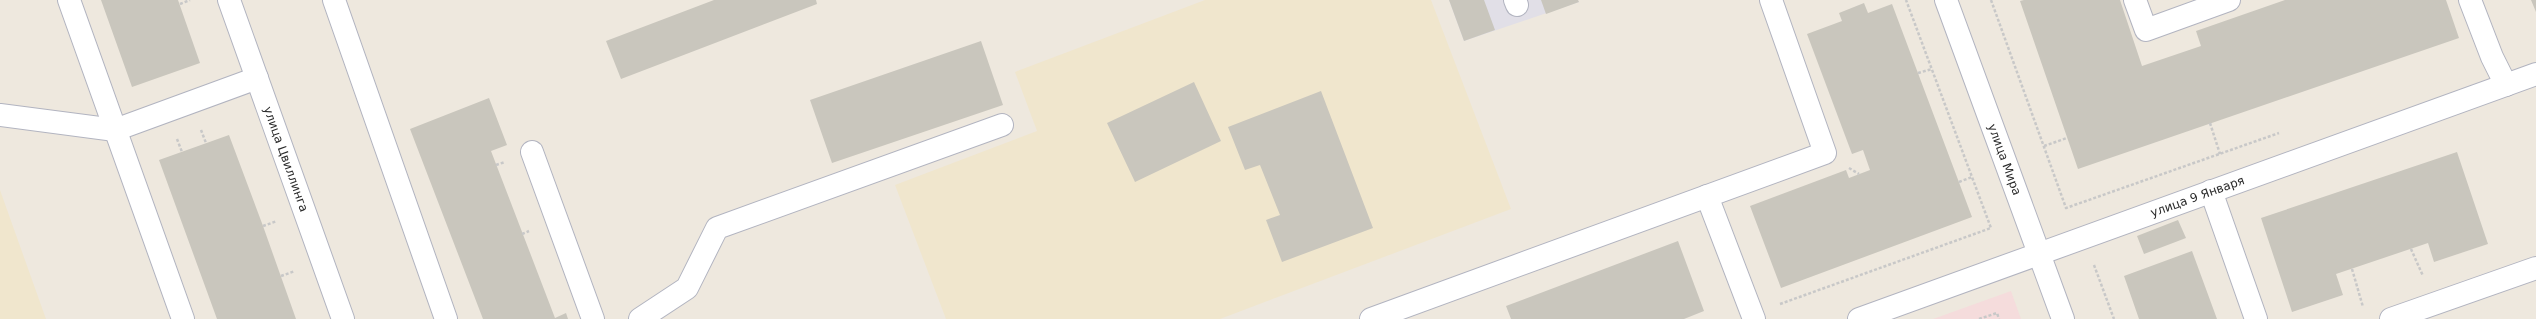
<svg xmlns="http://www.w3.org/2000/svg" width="2536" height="319" font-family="'DejaVu Sans',sans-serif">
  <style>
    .industrial { fill: #e1dfe7 }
    .education { fill: #f0e6cd }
    .medical { fill: #f5dcdc }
    .building { fill: #c9c6bd }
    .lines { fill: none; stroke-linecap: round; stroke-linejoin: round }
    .minor-casing { stroke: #b2b4c0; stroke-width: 24 }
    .path { stroke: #c8c8c8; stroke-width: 2.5; stroke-dasharray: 3 2; stroke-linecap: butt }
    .minor { stroke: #fff; stroke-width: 22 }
    .labels { text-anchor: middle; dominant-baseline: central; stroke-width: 4; stroke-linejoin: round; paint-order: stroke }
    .street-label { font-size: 12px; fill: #2c2c2c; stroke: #fff }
  </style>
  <rect width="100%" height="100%" fill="#eee8de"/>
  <!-- industrial -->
  <path class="industrial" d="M1449 0H1578L1579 2 1464 41Z"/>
  <!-- education -->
  <path class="education" d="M1205 0H1431L1511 209 1220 319H946L895 185 1037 131 1015 72Z
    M0 190 46 319H0Z"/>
  <!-- medical -->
  <path class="medical" d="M2011 291 2021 319H1933Z"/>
  <!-- building -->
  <path class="building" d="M101 0H178L200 63 132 87Z
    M714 0H816L817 4 621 79 606 41Z
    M1449 0H1484L1495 30 1464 41Z
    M1541 0H1578L1579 2 1546 14Z
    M2024 0H2120L2142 66 2201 46 2196 31 2285 0H2446L2459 38 2078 169 2020 1Z
    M2531 0H2536V12Z
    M1864 3 1868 13 1892 4 1972 217 1781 288 1750 206 1846 170 1849 178 1870 170 1863 150 1852 154 1807 34 1842 21 1839 13Z
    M981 41 1003 105 832 163 810 100Z
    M1194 82 1221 141 1135 182 1107 123Z
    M1321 91 1373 228 1282 262 1266 220 1280 215 1260 165 1245 170 1228 127Z
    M489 98 507 145 491 151 555 318 566 313 568 319H483L410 129Z
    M229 135 263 226 296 319H217L159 160Z
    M2457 152 2488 244 2434 262 2428 243 2336 274 2343 295 2292 312 2261 218Z
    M2178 220 2186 238 2144 254 2137 236Z
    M1678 241 1704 311 1684 319H1511L1506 306Z
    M2192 251 2217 319H2139L2124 276Z"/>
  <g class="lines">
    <!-- minor casing -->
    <g class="minor-casing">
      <g id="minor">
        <path d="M69 0 183 319"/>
        <path id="s1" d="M229 0 343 319"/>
        <path d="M334 0 446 319"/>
        <path d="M1515 0 1517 5"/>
        <path id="s2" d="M1946 0 2063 319"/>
        <path d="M2135 0 2146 30 2229 0"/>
        <path d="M2470 0 2492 57 2506 85"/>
        <path d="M0 115 115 130 257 78"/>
        <path d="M532 152 593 319"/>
        <path d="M2211 191 2256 319"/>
        <path d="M1707 196 1754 319"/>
        <path d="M640 319 687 288 717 228 1002 125"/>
        <path d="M1371 319 1825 153 1771 0"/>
        <path id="s3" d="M1859 319 2536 74"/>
        <path d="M2391 319 2536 268"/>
      </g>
    </g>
    <!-- path -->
    <path class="path" d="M1991 0 2066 208 2279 133
      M180 4 190 0
      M1918 73 1932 69
      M2210 123 2220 154
      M201 130 206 143
      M177 139 182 152
      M2044 146 2067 138
      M496 165 505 162
      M1849 168 1859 174
      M1959 182 1972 177
      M263 226 277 221
      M522 234 529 231
      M2411 249 2423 276
      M2094 265 2114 319
      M2352 269 2363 307
      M281 276 295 271
      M1780 304 1991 228 1906 0
      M1979 319 1997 313 1999 319"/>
    <!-- minor -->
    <use href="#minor" class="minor"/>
  </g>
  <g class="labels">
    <!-- street labels -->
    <g class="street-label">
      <text stroke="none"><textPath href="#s1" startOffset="169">улица Цвиллинга</textPath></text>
      <text stroke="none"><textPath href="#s2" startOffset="170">улица Мира</textPath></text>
      <text stroke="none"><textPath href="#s3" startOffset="360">улица 9 Января</textPath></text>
    </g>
  </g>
</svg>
